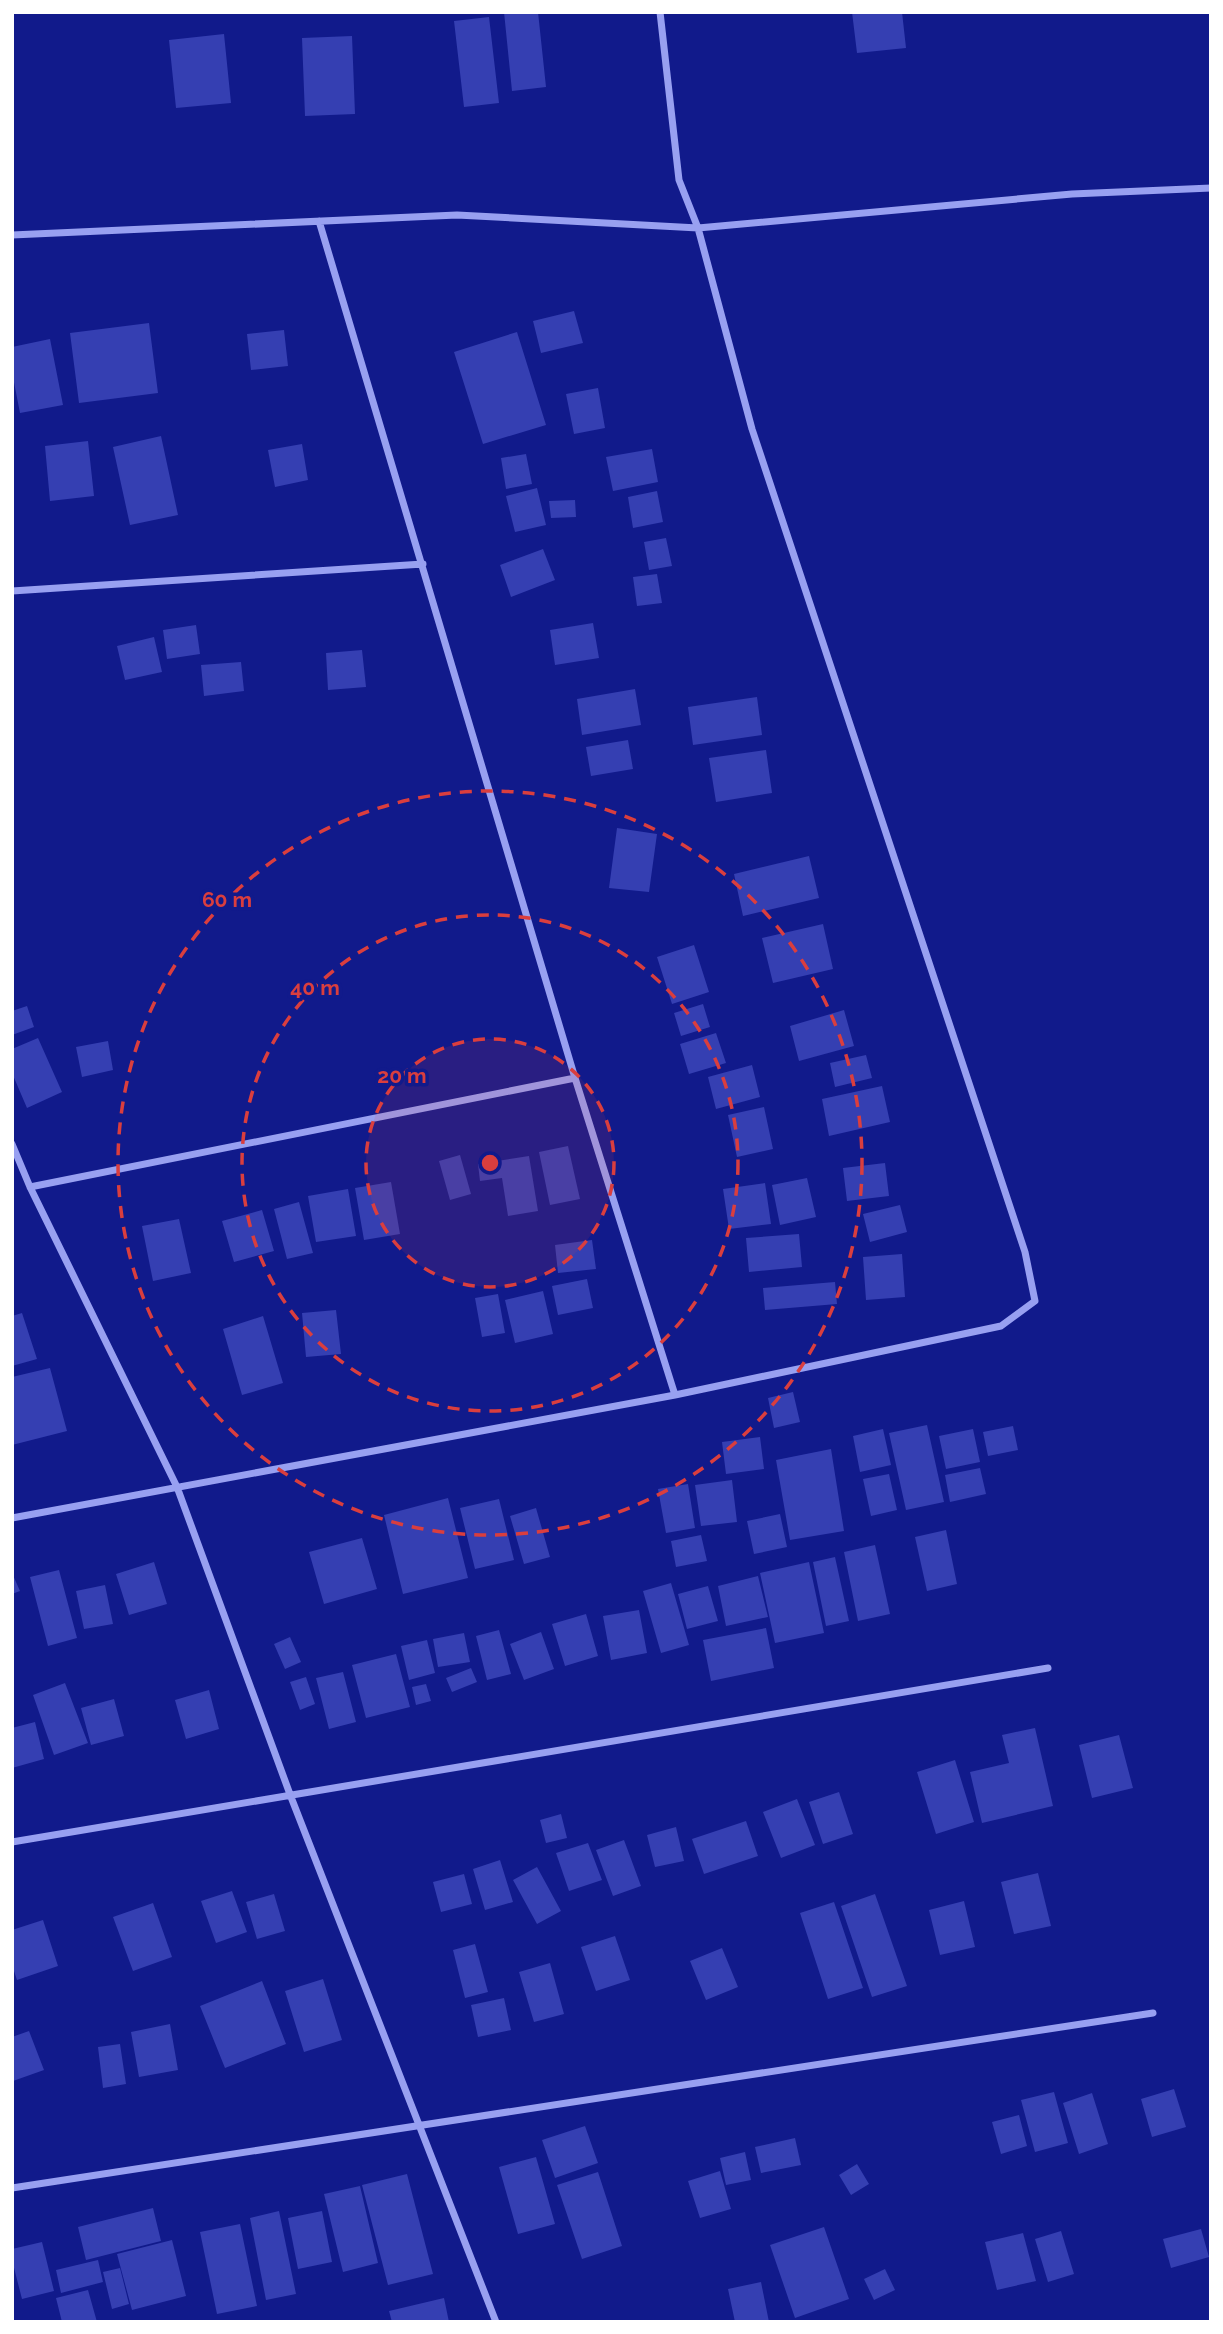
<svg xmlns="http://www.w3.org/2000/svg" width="1223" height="2334" font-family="Raleway,sans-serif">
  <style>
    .building { fill: #353fb2 }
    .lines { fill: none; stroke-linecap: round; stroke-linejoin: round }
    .street { stroke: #98a0f1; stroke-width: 7 }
    .ring { fill: none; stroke: #da3e3e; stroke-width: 3.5; stroke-dasharray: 12 9 }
    .centre { fill: #da3e3e; stroke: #111a8b; stroke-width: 3.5 }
    .ring-label { font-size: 21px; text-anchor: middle; font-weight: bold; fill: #da3e3e; stroke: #111a8b; stroke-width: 7; stroke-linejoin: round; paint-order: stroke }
  </style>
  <rect width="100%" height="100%" fill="#111a8b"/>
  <!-- building -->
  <path class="building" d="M504 12H538L546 87 512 91Z
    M852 12H902L906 48 857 53Z
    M489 17 499 103 464 107 454 21Z
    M224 34 231 103 176 108 169 40Z
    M352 36 355 114 305 116 302 38Z
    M574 311 583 343 541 353 533 321Z
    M149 323 158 393 79 403 70 333Z
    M284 330 288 366 251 370 247 334Z
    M517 332 546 425 483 444 454 352Z
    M50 339 63 405 20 413 12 372V347Z
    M598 388 605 428 574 434 566 394Z
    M161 436 178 515 130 525 113 447Z
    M88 441 94 496 50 501 45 446Z
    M302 444 308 480 275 487 268 450Z
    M652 449 658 482 613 491 606 457Z
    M526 454 532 484 506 489 501 458Z
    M537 488 546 525 515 532 506 496Z
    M657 491 663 522 633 528 628 497Z
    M575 500 576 517 551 518 549 501Z
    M666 538 672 566 649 570 644 542Z
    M543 549 555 580 511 597 500 565Z
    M657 574 662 603 637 606 633 577Z
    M593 623 599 658 555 665 550 630Z
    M196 625 200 654 167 659 163 630Z
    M154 637 162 672 125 680 117 646Z
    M362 650 366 687 328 690 326 653Z
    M241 662 244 691 204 696 201 665Z
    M635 689 641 725 582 735 577 699Z
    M757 697 762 735 693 745 688 707Z
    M628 740 633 769 591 776 586 747Z
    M766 750 772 793 716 802 709 758Z
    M617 828 657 834 649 892 609 888Z
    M809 856 819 898 743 916 734 874Z
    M823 924 833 969 773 983 762 938Z
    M694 945 709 992 672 1004 657 957Z
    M703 1004 710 1027 681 1036 674 1013Z
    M27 1006 34 1027 12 1035V1011Z
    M844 1010 854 1046 799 1061 790 1026Z
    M716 1033 726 1063 689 1074 680 1044Z
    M38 1038 62 1092 27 1108 12 1073V1049Z
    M108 1041 113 1070 82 1077 76 1047Z
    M866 1055 872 1078 835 1087 830 1063Z
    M752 1065 760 1097 716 1109 708 1077Z
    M882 1086 890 1122 829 1136 822 1099Z
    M764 1107 773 1149 737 1157 728 1115Z
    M568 1146 580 1199 550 1205 539 1152Z
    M460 1155 471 1194 450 1200 439 1161Z
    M529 1156 538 1211 508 1216 502 1178 480 1181 478 1164Z
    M885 1163 889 1196 847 1201 843 1168Z
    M807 1178 816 1217 780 1225 772 1185Z
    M391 1182 400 1234 364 1240 355 1188Z
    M765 1183 771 1224 729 1229 723 1189Z
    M348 1189 356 1236 316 1242 308 1196Z
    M299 1202 313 1253 287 1259 274 1209Z
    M900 1205 907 1232 870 1242 863 1214Z
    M262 1210 274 1251 234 1262 222 1221Z
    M179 1219 191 1273 153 1281 142 1226Z
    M799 1234 802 1267 749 1272 746 1238Z
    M592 1240 596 1269 558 1273 555 1245Z
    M902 1254 905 1297 866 1300 863 1257Z
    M587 1279 593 1308 558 1315 552 1286Z
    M835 1282 837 1304 765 1310 763 1288Z
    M543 1291 553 1334 515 1343 505 1300Z
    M498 1294 505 1333 482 1337 475 1298Z
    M336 1310 341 1354 306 1357 302 1313Z
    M22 1313 37 1359 12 1366V1316Z
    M263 1316 283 1383 242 1395 223 1329Z
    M50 1368 67 1431 12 1445V1377Z
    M793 1392 800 1422 774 1428 768 1398Z
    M927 1425 944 1502 906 1510 889 1433Z
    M1013 1426 1018 1450 988 1456 983 1432Z
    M883 1429 891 1465 860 1472 853 1436Z
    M973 1429 980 1462 946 1469 939 1436Z
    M760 1437 764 1469 726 1474 722 1442Z
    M831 1449 844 1531 790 1540 776 1460Z
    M980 1468 986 1494 950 1502 945 1475Z
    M889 1474 897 1510 871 1516 863 1479Z
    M732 1480 737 1522 701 1526 695 1485Z
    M688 1484 695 1528 666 1533 658 1489Z
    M448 1498 468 1578 403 1594 384 1515Z
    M499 1499 514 1560 475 1569 460 1508Z
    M536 1508 550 1557 524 1564 510 1516Z
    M780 1514 787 1547 754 1554 747 1521Z
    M946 1530 957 1584 927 1591 915 1537Z
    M701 1535 707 1561 676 1567 671 1541Z
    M362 1538 377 1589 324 1604 309 1552Z
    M875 1545 890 1614 858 1621 844 1552Z
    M835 1557 849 1621 826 1626 813 1562Z
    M154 1562 167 1604 129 1615 116 1574Z
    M809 1562 824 1633 775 1643 760 1573Z
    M59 1570 77 1638 48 1646 30 1577Z
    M12 1573 20 1591 12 1594Z
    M758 1576 768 1617 726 1626 718 1586Z
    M671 1583 689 1645 661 1653 643 1591Z
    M105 1585 113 1624 84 1629 76 1591Z
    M708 1586 718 1621 687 1629 678 1594Z
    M639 1610 647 1653 611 1660 603 1616Z
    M586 1614 598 1656 565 1666 552 1624Z
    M766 1628 774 1668 711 1681 703 1640Z
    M499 1630 511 1674 487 1680 476 1636Z
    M541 1632 554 1669 524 1680 510 1644Z
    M464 1633 470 1662 438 1667 433 1639Z
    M290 1637 301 1662 285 1669 274 1644Z
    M427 1640 435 1673 409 1680 401 1646Z
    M396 1654 410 1707 366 1718 352 1665Z
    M471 1668 477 1682 452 1692 446 1678Z
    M343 1672 356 1722 329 1729 316 1678Z
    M306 1677 315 1704 300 1710 290 1682Z
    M65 1683 88 1743 54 1755 33 1695Z
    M426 1684 431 1701 416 1705 412 1687Z
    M209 1690 219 1729 186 1739 175 1700Z
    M114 1699 124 1736 91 1745 81 1708Z
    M35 1722 44 1759 12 1768V1728Z
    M1035 1728 1053 1806 982 1823 970 1772 1009 1763 1002 1735Z
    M1119 1735 1133 1788 1092 1798 1079 1745Z
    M955 1760 974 1822 936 1834 917 1772Z
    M839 1792 853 1834 823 1844 809 1802Z
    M797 1799 815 1845 781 1858 763 1812Z
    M561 1814 567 1838 546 1843 540 1820Z
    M746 1821 758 1856 704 1874 692 1839Z
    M676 1827 684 1861 655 1867 647 1835Z
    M624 1840 641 1886 613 1896 596 1850Z
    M588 1843 602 1880 569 1891 556 1853Z
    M500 1860 513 1902 485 1910 473 1869Z
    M537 1867 561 1911 537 1924 513 1880Z
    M1038 1873 1051 1926 1014 1934 1001 1882Z
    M464 1874 472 1904 441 1912 433 1882Z
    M232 1891 247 1932 216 1943 201 1901Z
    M274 1894 285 1931 257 1939 246 1902Z
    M875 1894 907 1986 872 1997 841 1906Z
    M964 1901 975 1947 940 1955 929 1910Z
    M834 1902 863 1988 828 1999 800 1913Z
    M153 1903 172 1957 133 1971 113 1917Z
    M43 1920 58 1966 17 1980 12 1965V1930Z
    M615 1936 630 1980 596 1991 581 1947Z
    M475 1944 488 1992 465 1998 453 1950Z
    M722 1948 738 1987 706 2000 690 1961Z
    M550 1963 564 2014 534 2022 519 1972Z
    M323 1979 342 2040 304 2052 285 1991Z
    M262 1981 286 2044 225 2068 200 2006Z
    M504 1998 511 2030 478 2037 471 2005Z
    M170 2024 178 2070 139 2077 131 2032Z
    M29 2031 44 2070 13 2081 12 2037Z
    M120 2044 126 2084 103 2088 98 2047Z
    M1174 2089 1186 2127 1152 2137 1141 2099Z
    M1054 2092 1068 2143 1035 2152 1021 2100Z
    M1092 2093 1108 2144 1079 2154 1063 2103Z
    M1019 2115 1027 2146 1001 2154 992 2122Z
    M585 2126 598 2163 555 2178 542 2140Z
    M795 2138 801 2165 761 2173 755 2147Z
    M745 2152 751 2180 726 2185 720 2158Z
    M536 2157 555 2224 518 2234 499 2167Z
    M857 2164 869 2184 851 2195 839 2175Z
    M720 2171 731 2209 700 2218 688 2181Z
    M598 2172 622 2246 582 2259 557 2185Z
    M407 2174 433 2274 388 2285 362 2185Z
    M360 2186 378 2263 343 2272 324 2194Z
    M153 2208 161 2241 86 2260 78 2227Z
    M279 2211 296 2294 266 2300 250 2218Z
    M322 2211 332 2262 298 2269 288 2218Z
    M240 2224 257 2306 217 2314 200 2232Z
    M824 2227 849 2299 795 2318 770 2245Z
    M1201 2229 1209 2257 1171 2268 1163 2239Z
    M1061 2231 1074 2274 1048 2282 1035 2239Z
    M1023 2233 1036 2281 997 2290 985 2242Z
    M172 2240 186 2296 132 2310 117 2254Z
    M42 2242 54 2291 22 2299 12 2260V2249Z
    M98 2260 103 2282 61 2293 56 2270Z
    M120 2268 129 2304 112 2309 103 2272Z
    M885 2269 895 2290 874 2300 864 2279Z
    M761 2282 769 2322H735L728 2289Z
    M88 2290 97 2322H62L56 2298Z
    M444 2298 449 2322H392L389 2311Z"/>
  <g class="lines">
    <!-- street -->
    <path class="street" d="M319 221 575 1078 675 1395
      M12 235 457 215 698 228 1072 194 1211 188
      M12 591 423 564
      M12 1144 30 1187 177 1487 291 1797 496 2322
      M30 1187 575 1078
      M12 1518 675 1395 1001 1326 1035 1301 1025 1252 752 429 698 228 679 180 660 12
      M12 1842 1048 1668
      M12 2188 1153 2013"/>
  </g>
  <!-- distance rings -->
  <circle cx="490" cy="1163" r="124" fill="#da3e3e" fill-opacity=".12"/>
  <g class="ring">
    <circle cx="490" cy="1163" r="124"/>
    <circle cx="490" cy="1163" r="248"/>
    <circle cx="490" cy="1163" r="372"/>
  </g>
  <circle cx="490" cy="1163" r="10" class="centre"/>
  <g class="ring-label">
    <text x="227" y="907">60 m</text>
    <text x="315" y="995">40 m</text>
    <text x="402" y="1083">20 m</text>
  </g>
  <!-- border -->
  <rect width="1223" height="2334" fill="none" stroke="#ffffff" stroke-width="28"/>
</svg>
